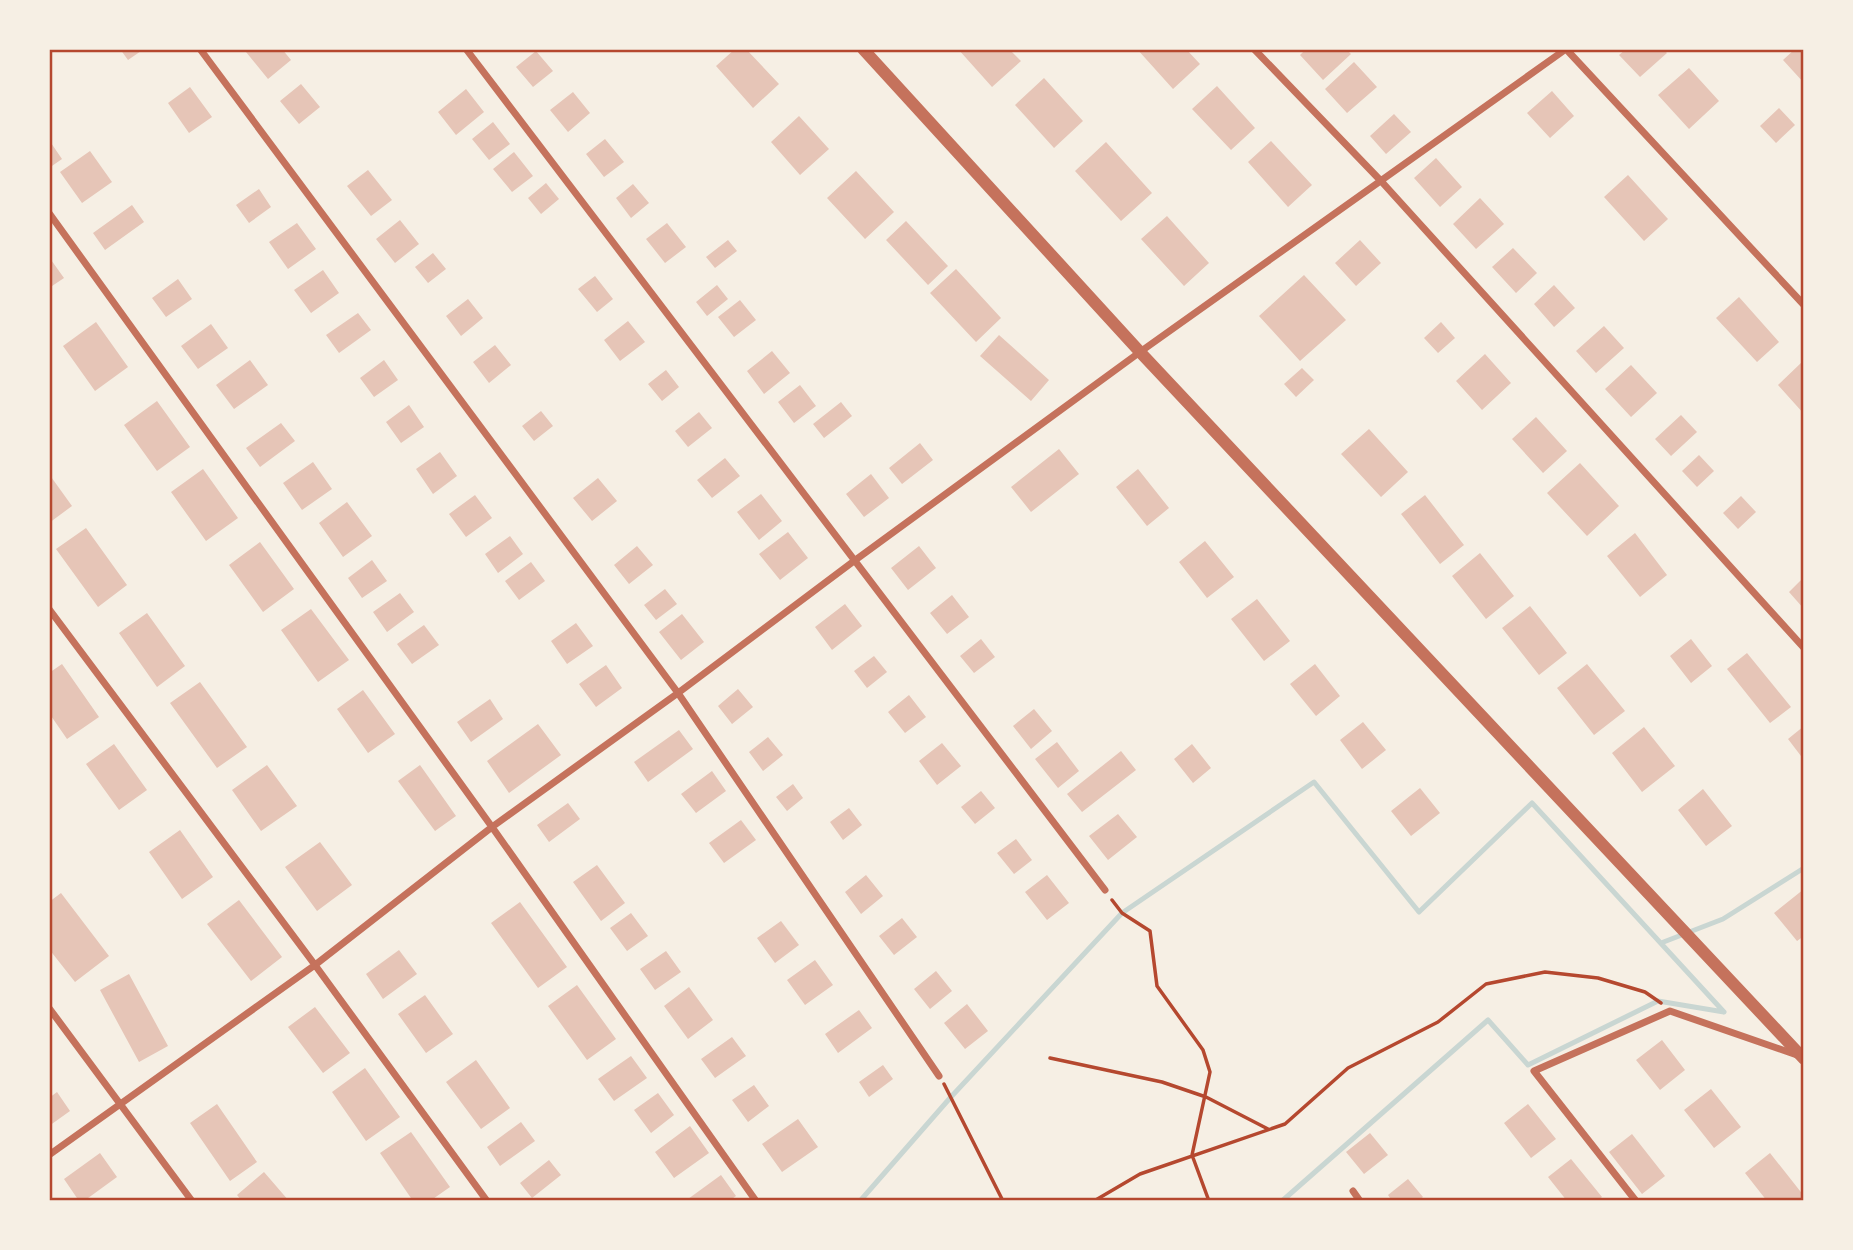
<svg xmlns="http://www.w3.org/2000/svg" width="1853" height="1250" font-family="Lora,serif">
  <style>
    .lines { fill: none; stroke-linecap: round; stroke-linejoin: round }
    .stream { stroke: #c9d6d2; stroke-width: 5 }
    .building { fill: #e6c5b7 }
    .path { stroke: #b5482f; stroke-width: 3.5 }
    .minor { stroke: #c5725c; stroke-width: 7 }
    .tertiary { stroke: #c5725c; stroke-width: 12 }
    .neatline { fill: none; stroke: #b5482f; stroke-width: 2.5 }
  </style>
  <rect width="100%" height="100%" fill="#f6efe4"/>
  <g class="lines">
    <!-- stream -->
    <path class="stream" d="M1661 943 1723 919 1804 868
      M860 1201 950 1098 1122 913 1314 782 1419 912 1532 803 1724 1012
      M1282 1201 1488 1020 1528 1065 1658 1001 1724 1012"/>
  </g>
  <!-- building -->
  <path class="building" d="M120 49H144L128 60Z
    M250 49H282L291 60 268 79 246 52Z
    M735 49H746L779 84 753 108 716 66Z
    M958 49H1009L1021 61 992 87Z
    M1137 49H1186L1200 64 1173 89Z
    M1306 49H1346L1351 54 1323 80 1300 55Z
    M1626 49H1663L1667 53 1640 77 1619 55Z
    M1795 49H1804V83L1783 60Z
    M536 51 553 71 533 87 516 67Z
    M1354 62 1377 87 1347 113 1325 89Z
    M1689 68 1719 101 1689 129 1658 95Z
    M1044 78 1083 121 1054 148 1015 105Z
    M301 84 320 107 299 124 280 101Z
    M1217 86 1255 128 1231 150 1192 109Z
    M190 87 212 117 189 133 168 103Z
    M466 89 484 112 456 135 438 112Z
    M1552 91 1574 116 1550 138 1527 113Z
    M573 92 590 113 568 132 550 110Z
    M1779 108 1795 125 1776 143 1760 126Z
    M1394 114 1411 132 1386 154 1370 136Z
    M799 116 829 149 800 175 771 142Z
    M493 122 510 144 489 160 472 139Z
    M605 139 624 162 604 177 586 154Z
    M49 140 62 159 49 168Z
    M1271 141 1312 185 1288 207 1248 162Z
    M1106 142 1152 193 1121 221 1075 171Z
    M90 151 112 182 82 203 60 172Z
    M514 152 533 176 512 192 493 169Z
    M1436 158 1462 187 1440 207 1414 178Z
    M368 170 392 200 371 216 347 186Z
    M856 171 894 212 865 239 827 198Z
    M1628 175 1668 219 1644 241 1604 197Z
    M546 183 559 199 541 214 528 198Z
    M633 184 649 203 631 218 616 198Z
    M259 189 271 207 249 223 236 205Z
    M1480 198 1504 224 1476 249 1453 224Z
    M132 205 144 222 105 250 93 233Z
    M1167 216 1209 263 1184 286 1141 239Z
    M400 220 419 244 395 263 376 239Z
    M906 221 948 266 928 285 886 240Z
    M297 223 316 249 288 269 269 242Z
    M667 223 686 247 665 263 646 239Z
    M728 240 737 251 715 268 706 257Z
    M1360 240 1381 263 1356 286 1335 263Z
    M1513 248 1537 273 1516 293 1492 267Z
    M433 253 446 269 428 283 415 267Z
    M49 257 64 278 49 288Z
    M956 269 1001 318 976 342 930 293Z
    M323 270 339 293 311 313 294 290Z
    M1304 275 1346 320 1300 361 1259 316Z
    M595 276 613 299 597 312 578 289Z
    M178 279 192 299 166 317 152 298Z
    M717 285 728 299 707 316 696 302Z
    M1554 285 1575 308 1554 327 1534 304Z
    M1739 297 1779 342 1757 362 1716 318Z
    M468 299 483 318 461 336 446 316Z
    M740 300 756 320 734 337 718 317Z
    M358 313 371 330 339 353 326 335Z
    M628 321 645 342 620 361 604 340Z
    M96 322 128 367 95 391 63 346Z
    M1441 322 1455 338 1438 353 1424 338Z
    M211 324 228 348 198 369 181 346Z
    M1604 326 1624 348 1596 373 1576 351Z
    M999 335 1049 380 1031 401 980 356Z
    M495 345 511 365 489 383 473 362Z
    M772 351 790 373 764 394 747 371Z
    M1485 354 1511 383 1482 410 1456 381Z
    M250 360 268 385 234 409 216 385Z
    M384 360 398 380 374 397 360 378Z
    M1802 362 1804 364V414L1778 385Z
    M1631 365 1657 393 1631 417 1605 389Z
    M1302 368 1314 380 1296 397 1284 384Z
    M666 370 679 387 662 401 648 384Z
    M800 385 816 406 794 423 778 402Z
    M157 401 190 447 157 471 124 425Z
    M841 402 852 416 824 438 813 424Z
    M409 405 424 427 401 443 386 422Z
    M541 411 553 426 534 441 522 426Z
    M699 412 712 428 688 447 675 431Z
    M1681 415 1697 432 1671 456 1655 439Z
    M1536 417 1567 451 1543 473 1512 439Z
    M281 423 295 441 260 467 246 448Z
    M1369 429 1408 472 1381 497 1341 454Z
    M920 443 933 460 902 484 889 468Z
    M1059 449 1079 474 1031 512 1011 487Z
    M440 452 457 476 433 494 416 469Z
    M1699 455 1714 471 1697 487 1682 471Z
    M725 458 740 476 712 498 697 480Z
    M313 462 332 489 302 510 283 483Z
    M1580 463 1619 506 1587 536 1547 493Z
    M203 469 238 518 206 541 171 492Z
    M1138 469 1169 508 1147 526 1116 487Z
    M49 474 72 506 49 523Z
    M871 474 889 498 864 517 846 494Z
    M598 478 617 501 592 521 573 498Z
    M761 494 782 521 759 540 737 512Z
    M475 495 492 518 466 537 449 514Z
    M1425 495 1464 545 1440 564 1401 514Z
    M1741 496 1756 512 1738 529 1723 513Z
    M347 502 372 536 343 557 319 523Z
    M86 528 127 585 98 607 56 549Z
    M788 532 808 558 780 580 759 554Z
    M1635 533 1667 575 1640 597 1607 556Z
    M510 536 523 554 498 573 485 554Z
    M1205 541 1234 577 1207 598 1179 562Z
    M260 542 294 589 263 612 229 565Z
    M637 546 653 565 629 584 614 565Z
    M919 546 936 568 908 590 891 568Z
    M1480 553 1514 596 1486 619 1452 576Z
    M372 560 387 581 362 598 348 578Z
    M531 562 545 581 519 600 505 581Z
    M1804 577V609L1789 592Z
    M665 589 677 604 656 620 644 605Z
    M400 593 414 612 387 632 373 612Z
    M952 595 969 617 947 634 930 613Z
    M1257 599 1290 641 1264 661 1231 619Z
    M845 604 862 626 832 650 815 627Z
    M1530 606 1567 653 1539 675 1502 628Z
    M311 609 349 660 318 682 281 630Z
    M147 613 185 666 157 687 119 633Z
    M682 614 704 642 681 660 659 632Z
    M576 623 593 646 567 664 551 641Z
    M424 625 439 645 412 664 397 644Z
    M981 639 995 657 974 673 960 656Z
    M1691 639 1712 666 1691 683 1670 656Z
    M1747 653 1791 707 1770 723 1727 669Z
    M874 656 887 672 867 688 854 671Z
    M62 664 99 717 67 739 49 713V673Z
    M1315 664 1340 696 1316 716 1290 684Z
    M1587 664 1625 711 1594 735 1557 688Z
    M606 665 622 688 596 707 579 684Z
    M200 682 247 747 217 768 170 703Z
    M738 689 753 707 732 724 718 706Z
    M363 690 395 734 368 753 337 709Z
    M909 695 926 717 905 733 888 712Z
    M490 699 503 719 471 742 457 722Z
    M1034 709 1052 731 1031 749 1013 726Z
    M1363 722 1386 750 1362 769 1340 740Z
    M538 724 561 755 509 793 487 761Z
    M1804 726V760L1788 739Z
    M1644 727 1675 766 1642 792 1612 753Z
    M679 730 693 749 648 782 634 762Z
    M768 737 783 755 763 771 749 752Z
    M1057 742 1079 771 1058 788 1035 759Z
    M942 743 961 766 937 785 919 761Z
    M114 744 147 790 119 810 86 764Z
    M1192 744 1211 768 1193 783 1174 759Z
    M1121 751 1136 770 1082 812 1067 794Z
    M267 765 297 806 261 831 232 790Z
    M420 765 456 816 435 831 398 781Z
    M712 771 726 791 696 813 681 794Z
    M793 784 803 798 787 811 776 797Z
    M1420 788 1440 813 1411 836 1391 811Z
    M1703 789 1732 826 1706 846 1678 810Z
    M981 791 995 808 975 824 961 807Z
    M568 803 580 819 549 842 537 825Z
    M849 808 862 825 843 840 830 822Z
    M1118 814 1137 837 1108 860 1089 836Z
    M741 820 756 840 724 863 709 843Z
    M180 830 213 877 182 899 149 852Z
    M1016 839 1032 860 1014 874 997 853Z
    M320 842 352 885 317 911 285 867Z
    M597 865 625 903 601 921 573 882Z
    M866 875 883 896 861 914 845 892Z
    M1047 875 1069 903 1047 920 1025 892Z
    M1804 889V936L1797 941 1774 913Z
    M61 893 109 956 75 982 49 949V902Z
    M239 900 282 957 251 981 207 924Z
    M520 902 567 967 538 988 491 923Z
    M631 913 648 936 627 951 610 928Z
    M902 918 917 937 894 955 879 936Z
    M781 921 799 945 775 963 757 938Z
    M399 950 417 974 383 999 366 974Z
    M666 951 681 972 655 990 640 969Z
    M815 960 833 985 805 1005 787 980Z
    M936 971 952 991 930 1009 914 989Z
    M129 974 168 1046 139 1062 100 990Z
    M577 985 616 1039 587 1060 548 1006Z
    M689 987 713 1020 688 1039 664 1006Z
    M425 995 453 1034 426 1053 398 1014Z
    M967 1004 988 1031 965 1049 944 1023Z
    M315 1007 350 1053 323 1073 288 1027Z
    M859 1010 872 1028 838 1053 825 1034Z
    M732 1037 746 1056 715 1078 701 1059Z
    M1662 1040 1685 1070 1660 1090 1636 1060Z
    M631 1056 647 1078 614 1101 598 1079Z
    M476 1060 510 1108 481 1129 446 1082Z
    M883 1065 893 1079 869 1097 859 1082Z
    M365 1068 400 1117 366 1141 332 1092Z
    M754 1085 769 1106 748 1122 732 1100Z
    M1711 1089 1741 1127 1714 1148 1684 1110Z
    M57 1092 70 1111 49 1126V1098Z
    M658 1093 674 1115 651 1133 634 1110Z
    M217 1104 257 1162 230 1181 190 1123Z
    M1528 1104 1556 1139 1531 1158 1504 1123Z
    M798 1119 818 1147 782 1172 762 1144Z
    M521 1122 535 1141 500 1166 487 1147Z
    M690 1126 709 1153 674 1178 655 1152Z
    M411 1132 450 1187 430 1201H413L380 1153Z
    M1370 1133 1388 1155 1364 1174 1346 1152Z
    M1632 1134 1665 1176 1642 1194 1609 1152Z
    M100 1153 117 1177 84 1201H79L64 1179Z
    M1770 1153 1804 1196 1801 1201H1767L1745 1173Z
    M1571 1159 1602 1197 1597 1201H1567L1548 1177Z
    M549 1160 561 1175 532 1198 520 1183Z
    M264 1172 289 1201H242L237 1195Z
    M721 1175 736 1196 729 1201H689L688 1199Z
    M1408 1179 1423 1197 1418 1201H1392L1388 1195Z"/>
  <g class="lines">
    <!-- path -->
    <path class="path" d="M1112 900 1122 913 1150 931 1157 986 1203 1050 1210 1072 1192 1155 1209 1201
      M1050 1058 1162 1082 1206 1097 1268 1129
      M944 1084 1003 1201
      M1094 1201 1140 1174 1285 1124 1348 1068 1438 1022 1486 984 1545 972 1598 978 1645 992 1661 1003"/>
    <!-- minor -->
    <path class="minor" d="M200 49 678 693 939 1076
      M466 49 1105 890
      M1254 49 1381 181 1804 648
      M1566 49 1804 305
      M49 213 492 827 756 1201
      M49 609 315 965 487 1201
      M49 1008 192 1201
      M49 1155 315 965 492 827 678 693 854 561 1140 352 1566 49
      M1353 1191 1360 1201
      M1636 1201 1534 1071 1670 1011 1797 1055"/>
    <!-- tertiary -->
    <path class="tertiary" d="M863 49 1140 352 1804 1059"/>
  </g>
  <!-- border -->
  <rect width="1853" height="1250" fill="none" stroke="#f6efe4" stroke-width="102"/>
  <rect x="51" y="51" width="1751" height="1148" class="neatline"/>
</svg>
